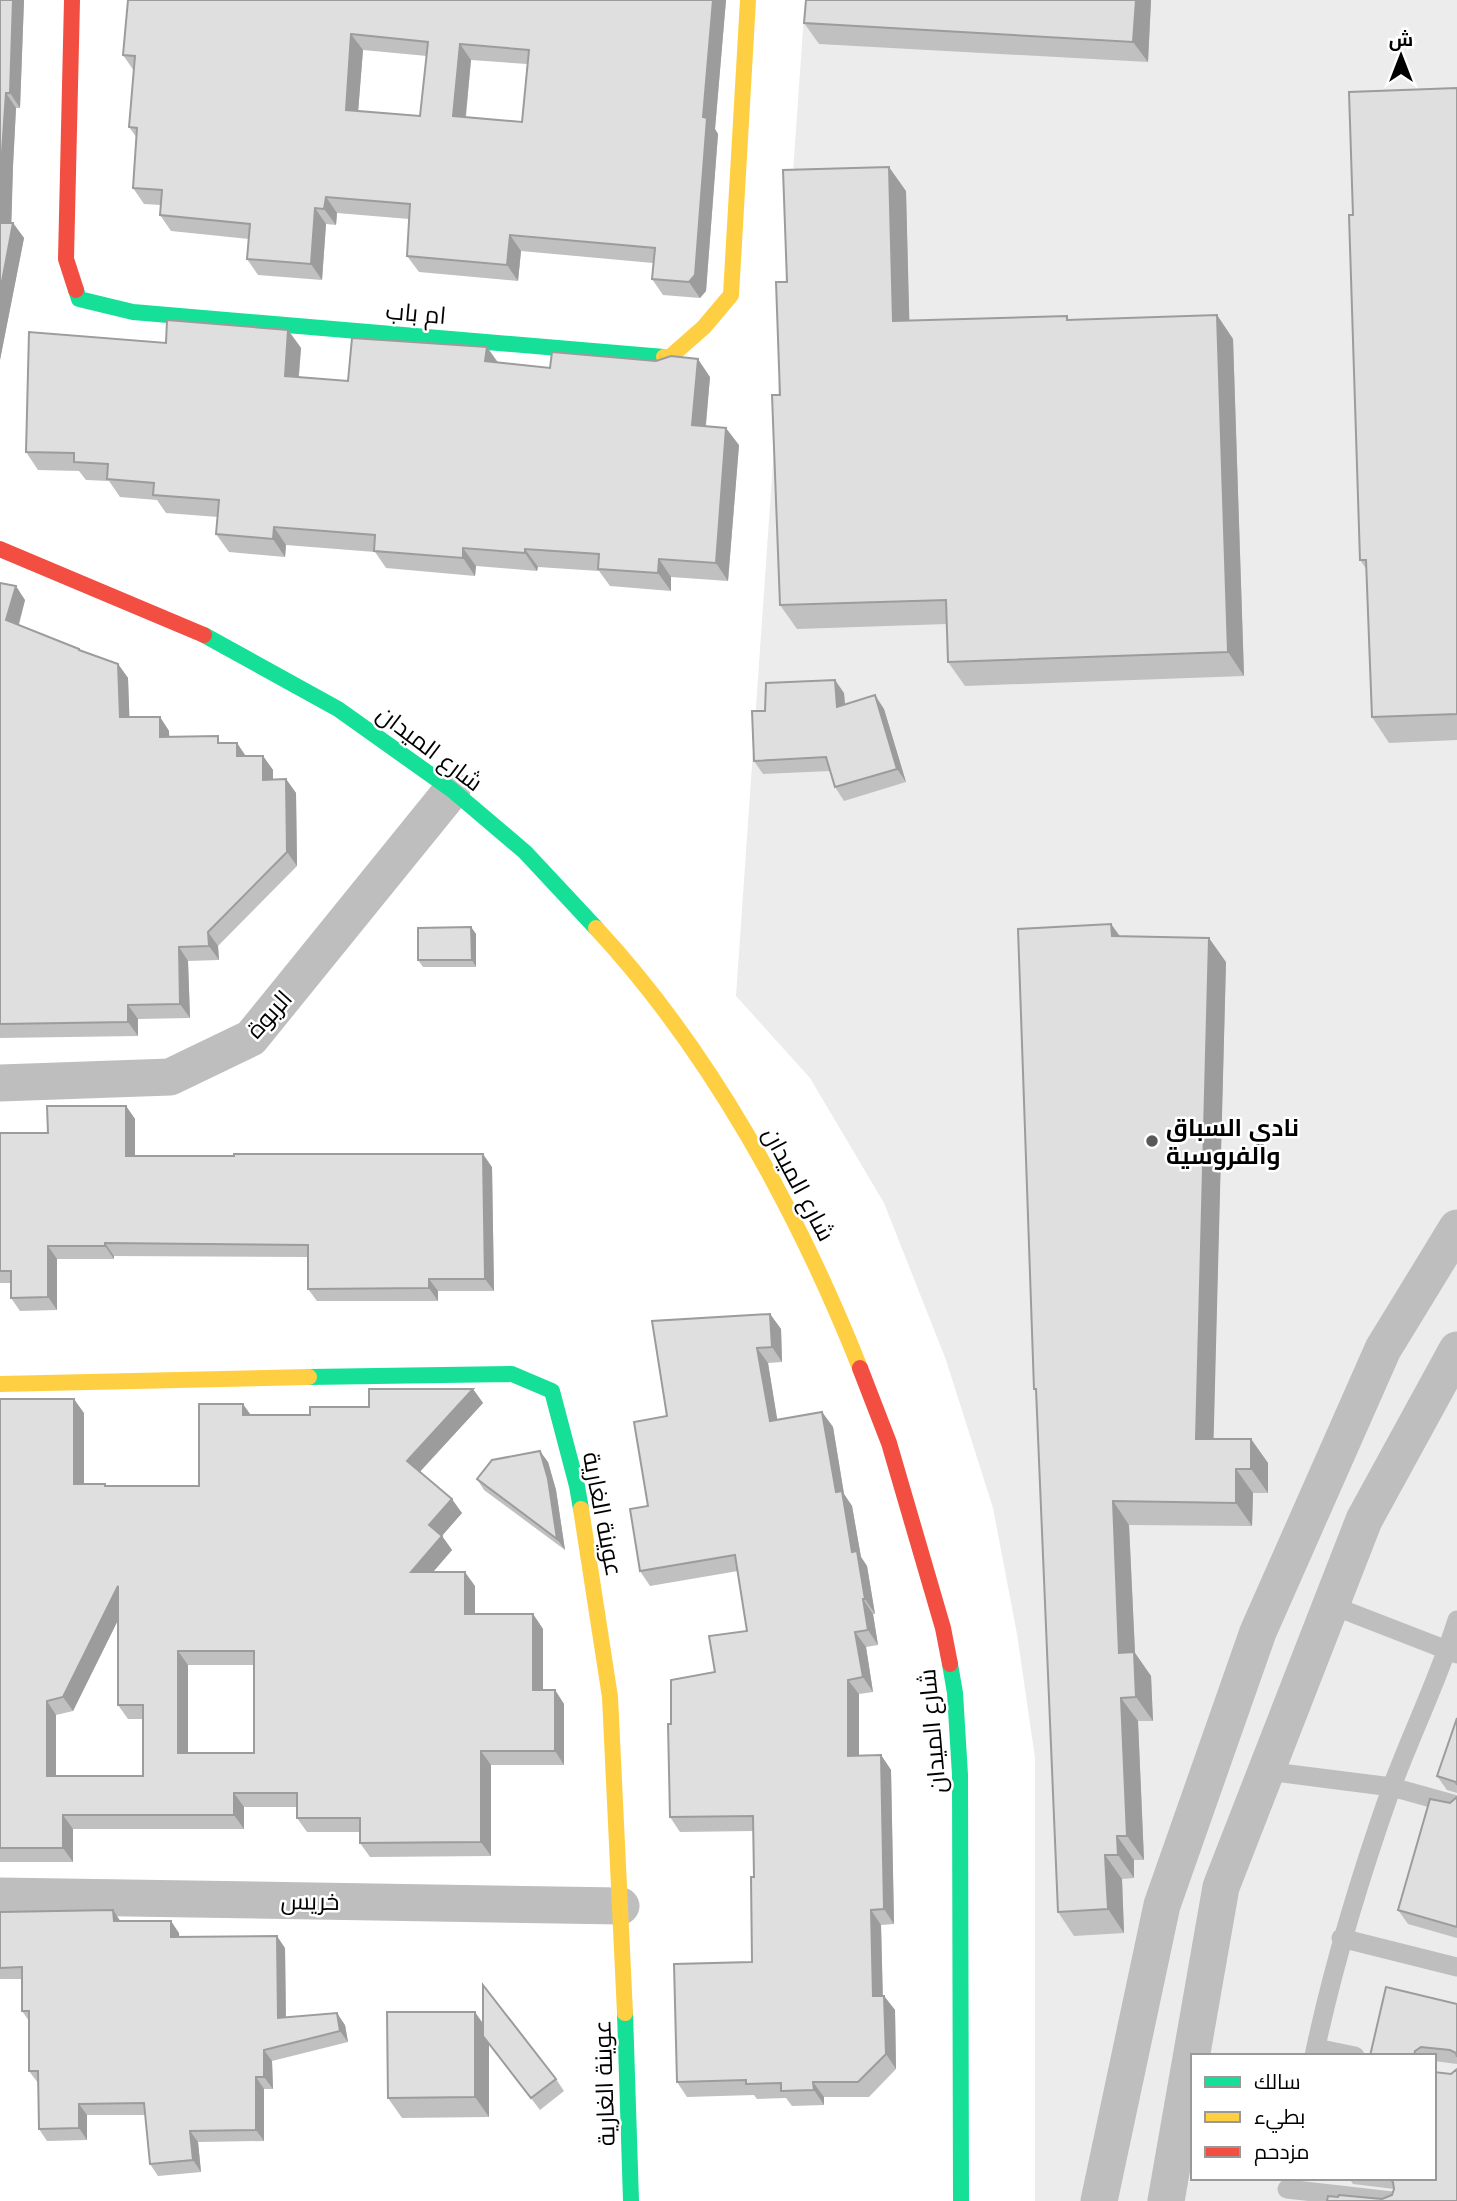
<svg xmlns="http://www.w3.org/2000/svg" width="1457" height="2201" font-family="Arial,Cairo,sans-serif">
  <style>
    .green { fill: #ececec; fill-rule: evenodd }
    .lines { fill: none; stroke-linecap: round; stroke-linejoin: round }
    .lane { stroke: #bebebe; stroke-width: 19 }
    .street { stroke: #bebebe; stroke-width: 37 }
    .fast { stroke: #16e098; stroke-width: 16 }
    .slow { stroke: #ffcf43; stroke-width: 16 }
    .jam { stroke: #f24e42; stroke-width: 16 }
    .wall { fill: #c0c0c0; fill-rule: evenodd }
    .shaded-wall { fill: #9c9c9c }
    .building { fill: #dfdfdf; stroke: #9c9c9c; stroke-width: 2; fill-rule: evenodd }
    .poi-dot { fill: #595959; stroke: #fff; stroke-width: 2.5 }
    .labels { text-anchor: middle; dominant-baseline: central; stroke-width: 5; stroke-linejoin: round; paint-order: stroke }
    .street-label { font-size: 24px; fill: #000; stroke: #fff }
    .poi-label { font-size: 24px; font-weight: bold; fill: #000; stroke: #fff; text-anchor: start }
  </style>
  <rect width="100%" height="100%" fill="#fff"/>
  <!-- green -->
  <path class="green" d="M805 0H1457V2201H1035V1758L1017 1634 993 1508 946 1360 884 1203 810 1078 736 996ZM1193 2056H1434V2178H1193Z"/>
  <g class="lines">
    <!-- lane -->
    <path class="lane" d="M1331 1605 1457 1654
      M1266 1771 1392 1787 1457 1805
      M1341 1938 1457 1967
      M1316 2048 1355 2056
      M1314 2056C1333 1965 1360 1877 1391 1789 1412 1732 1439 1678 1457 1620
      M1287 2189 1392 2201"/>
    <!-- street -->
    <path class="street" d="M0 1083 170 1077 251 1038 452 790
      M0 1896 621 1906
      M1099 2201 1162 1905 1258 1632 1383 1349 1457 1228
      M1166 2201 1221 1887 1364 1520 1457 1350"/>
    <!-- fast -->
    <path class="fast" d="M76 290 79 299 133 312 664 357
      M204 635 338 709 452 790 525 852 596 928
      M309 1377 512 1374 552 1391 577 1486 581 1509
      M950 1664 955 1693 960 1775 961 2201
      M625 2013 631 2201"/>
    <!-- slow -->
    <path class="slow" d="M664 357H670L704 327 731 295 748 0
      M596 928C711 1052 798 1212 860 1368
      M0 1384 309 1377
      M581 1509 610 1697 625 2013"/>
    <!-- jam -->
    <path class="jam" d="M72 0 66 259 76 290
      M0 549 204 635
      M860 1368 889 1443 943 1628 950 1664"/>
  </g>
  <!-- wall -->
  <path class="wall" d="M0 0H24L20 108H16L13 166 11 223H13L24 238 0 360Z
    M128 0H726L715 129 718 134 706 291 700 298 663 295 652 279 653 263 521 251 518 281 419 272 407 256 409 219 337 213 336 225 326 224 322 280 258 275 247 259 249 239 171 231 160 215 161 205 144 204 133 188 137 138 129 127 134 71 123 55ZM363 50 427 56 420 116 358 111ZM471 60 527 64 522 122 466 117Z
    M1151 0 1148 62 819 44 804 23Z
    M1457 88V740L1389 743 1372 717 1367 570 1360 560 1353 215Z
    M906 191 909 321 1070 320 1217 315 1233 339 1244 676 965 686 948 662 947 624 797 629 780 605V395L787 282Z
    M288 330 301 348 299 377 348 381 487 347 498 362 550 368 710 377 706 426 739 445 728 581 671 577V591L610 586 599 571 538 567 537 571 476 566 475 576 386 568 375 552 286 545 285 557 229 552 216 534 218 517 166 513 157 500 120 497 109 481 86 480 79 471 38 470 26 452 166 343Z
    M0 583 25 600 19 625 81 651 118 664 128 678 129 717H160L169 731V737L223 743H237L246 756H263L273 770V780L286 779 296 793 297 866 218 946 219 960 188 961 190 1018 138 1019V1036L0 1038Z
    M844 693 845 704 884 709 906 782 844 801 835 787 830 771 763 774 754 761 765 711Z
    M1111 924 1120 936 1226 962 1213 1439H1251L1268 1463V1493H1253L1252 1526 1129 1525 1135 1653 1151 1676 1153 1721H1138L1144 1860H1134V1878L1122 1879 1124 1933 1074 1936 1058 1912 1036 1392 1034 1389Z
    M471 927 476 934V967H423L418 960Z
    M126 1106 135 1119V1156L492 1167 494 1291H438V1301H317L308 1289V1257L114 1256V1259H57V1310L20 1311 11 1298V1283H0V1133H48Z
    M770 1314 781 1329 782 1362 768 1363 777 1420 822 1412 833 1427 844 1494 852 1506 861 1557 867 1566 875 1614H873L878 1645 866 1647 873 1692 859 1694V1756L881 1755 891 1770 894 1924 881 1925 883 1996H884L895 2010 896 2069 869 2097H824V2105L792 2106 786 2098 757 2099 754 2095 687 2097 677 2082 752 1962 754 1877 753 1831 680 1832 670 1817 671 1724 715 1672 747 1631 738 1571 650 1586 640 1571 648 1506 667 1416Z
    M473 1389 483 1403 420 1471 462 1513 442 1536 452 1550 433 1572 475 1586V1614H533L543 1629V1690H555L564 1704V1765H491V1856L370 1857 360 1843V1832H307L297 1818V1807H244V1829H73V1862H0V1399L84 1413V1484H105L107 1486H199L251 1415H310L369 1407ZM118 1620V1705L128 1719H143V1776H56V1715L73 1711ZM188 1665H254V1753H188Z
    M548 1462 556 1490 565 1550 484 1490 477 1479Z
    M1457 1718V1793L1447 1790 1437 1776Z
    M1457 1797V1938L1408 1924 1398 1910 1450 1803Z
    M0 1912 121 1921 179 1933V1937L285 1948 286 2017 345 2025 348 2042 272 2061 273 2089H264V2141L198 2142 201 2172 158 2176 150 2164 146 2115H87V2140L47 2141 39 2129 38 2083 29 2071V2021L22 2011V1979H0Z
    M1457 2004V2064L1434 2061V2056H1370Z
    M483 2024 556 2079 564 2091 540 2110 489 2043V2117L402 2118 388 2098Z
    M1349 2178H1434L1457 2201H1327L1338 2197 1382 2199 1392 2195 1394 2189 1353 2184Z"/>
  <!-- shaded-wall -->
  <path class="shaded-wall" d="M13 0H24L20 108 10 93Z
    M713 0H726L715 129 718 134 706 291 700 298 689 282Z
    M1136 0H1151L1148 62 1133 42Z
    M351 34 363 50 357 126 346 110Z
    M460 44 471 60 464 132 453 116Z
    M6 93 16 108 13 166 11 237 13 223 24 238 0 360V223L2 152Z
    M889 167 906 191 910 345 893 321Z
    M326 197 337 213 336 225 324 209Z
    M315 208 326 224 322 280 311 264Z
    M510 235 521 251 518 281 507 265Z
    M1217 315 1233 339 1244 676 1228 652Z
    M288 330 301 348 297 394 285 376Z
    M487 347 499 365 485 361Z
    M698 359 710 377 704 443 692 425Z
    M726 428 739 445 728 581 716 563Z
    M274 527 286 545 285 557 273 539Z
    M463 548 476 566 475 576 463 558Z
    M525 549 538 567 537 571 525 553Z
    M659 559 671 577V591L658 573Z
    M16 586 25 600 16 634 6 620Z
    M118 664 128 678 130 731 120 717Z
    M835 680 844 693 846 720 837 707Z
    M875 695 884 709 906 782 897 769Z
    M160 717 169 731 170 751 160 737Z
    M237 743 246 757 237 756Z
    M263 756 273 770V794L263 780Z
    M286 779 296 793 297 866 287 852Z
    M1111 924 1128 948 1112 936Z
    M471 927 476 934V967L472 960Z
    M208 932 218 946 219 960 209 946Z
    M1209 938 1226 962 1213 1462 1196 1439Z
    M179 947 188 961 190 1018 180 1004Z
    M128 1005 138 1019V1036L128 1022Z
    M126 1106 135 1119V1169L126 1156Z
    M483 1154 492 1167 494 1291 485 1279Z
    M105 1243 114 1256V1259L105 1246Z
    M48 1246 57 1259V1310L48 1297Z
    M429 1279 438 1291V1301L429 1288Z
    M770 1314 781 1329 782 1362 772 1347Z
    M757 1348 768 1363 780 1436 770 1421Z
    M473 1389 483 1403 417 1475 407 1461Z
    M74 1399 84 1413V1498L74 1484Z
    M243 1404 253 1418 243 1415Z
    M822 1412 833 1427 844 1494 852 1506 861 1557 867 1566 875 1614 865 1599 836 1492Z
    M1251 1439 1268 1463V1493L1251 1469Z
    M540 1451 548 1462 556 1490 565 1550 557 1539Z
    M1236 1469 1253 1493 1252 1526 1236 1503Z
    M452 1499 462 1513 439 1539 429 1525Z
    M1113 1501 1129 1525 1135 1653 1151 1676 1153 1721 1136 1697 1119 1653Z
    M442 1536 452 1550 421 1586 411 1572Z
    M465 1572 475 1586V1629L465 1614Z
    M118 1586 128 1600 73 1711 63 1697Z
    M863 1599 873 1614 878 1645 868 1630Z
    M533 1614 543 1629V1704L533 1690Z
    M855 1632 866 1647 873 1692 863 1677Z
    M178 1651 188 1665V1767L178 1753Z
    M848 1680 859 1694V1771L848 1756Z
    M555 1690 564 1704V1765L555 1751Z
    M1121 1698 1138 1721 1144 1860 1127 1836Z
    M47 1701 56 1715V1790L47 1776Z
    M481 1751 491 1765V1856L481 1842Z
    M881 1755 891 1770 894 1924 884 1909Z
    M234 1793 244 1807V1829L234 1815Z
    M63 1815 73 1829V1862L63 1848Z
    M1117 1836 1134 1860V1878L1118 1855Z
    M1105 1855 1122 1879 1124 1933 1108 1909Z
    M113 1910 121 1922 114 1921Z
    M871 1910 881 1925 883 2011 873 1996Z
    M171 1921 179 1933 180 1949 171 1937Z
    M277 1936 285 1948 286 2030 278 2018Z
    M884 1996 895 2010 896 2069 886 2054Z
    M475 2012 489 2032V2117L475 2097Z
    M337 2013 345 2025 348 2042 340 2031Z
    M264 2050 272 2061 273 2089 264 2077Z
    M256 2077 264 2089V2141L256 2130Z
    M813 2082 824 2097V2105L814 2090Z
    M79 2104 87 2115V2140L79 2128Z
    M190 2131 198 2142 201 2172 193 2160Z"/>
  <!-- building -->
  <path class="building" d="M0 0H13L10 93H6L2 152 0 223H13L0 292Z
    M128 0H713L703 117 707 118 695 275 689 282 652 279 655 248 510 235 507 265 407 256 410 204 326 197 324 209 315 208 311 264 247 259 250 224 160 215 162 190 133 188 137 128 129 127 135 56 123 55ZM351 34 428 42 420 116 346 110ZM460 44 529 50 522 122 453 116Z
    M806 0H1136L1133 42 804 23Z
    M1457 88V714L1372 717 1366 560H1360L1349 215H1353L1349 92Z
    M889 167 893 321 1067 316V320L1217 315 1228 652 948 662 946 600 780 605 772 395H780L776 282H787L783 170Z
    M167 320 288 330 285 376 348 381 352 338 487 347 485 361 550 368 552 352 656 361 671 356 698 359 692 425 726 428 716 563 659 559 658 573 598 569 599 554 525 549V553L463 548V558L374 551 375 535 274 527 273 539 216 534 219 500 153 495 154 483 107 479 108 464 74 462V453L26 452 29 332 166 343Z
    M0 583 16 586 6 620 79 649V650L118 664 120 717H160V737L218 736V743H237V756H263V780L286 779 287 852 208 932 209 946 179 947 180 1004 128 1005V1022L0 1024Z
    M835 680 837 707 875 695 897 769 835 787 826 757 754 761 752 711H765L766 683Z
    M1111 924 1112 936 1209 938 1196 1439H1251V1469H1236V1503L1113 1501 1119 1653 1134 1652 1136 1697 1121 1698 1127 1836H1117L1118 1855H1105L1108 1909 1058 1912 1036 1389H1034L1018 929Z
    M471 927 472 960H418V928Z
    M47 1106H126V1156H234V1154H483L485 1279H429V1288L308 1289V1245L105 1243V1246H48V1297L11 1298V1271H0V1133H48Z
    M770 1314 772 1347 757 1348 770 1421 822 1412 836 1492 842 1491 852 1552 857 1551 865 1599H863L868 1630 855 1632 863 1677 848 1680V1756L881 1755 884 1909 871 1910 873 1996H884L886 2054 858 2082H813L814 2090 781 2091V2083L746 2084V2080L677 2082 674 1964 752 1962 751 1877H754L753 1816 670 1817 668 1724H671V1680L715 1672 709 1636 747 1631 735 1555 640 1571 630 1509 648 1506 634 1422 667 1416 652 1321Z
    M369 1389H473L407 1461 452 1499 429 1525 442 1536 411 1572H465V1614H533V1690H555V1751H481V1842L360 1843V1818H297V1793H234V1815H63V1848H0V1399H74V1484H105V1486H199V1404H243V1415H310V1407H369ZM118 1586V1705H143V1776H47V1701L63 1697ZM178 1651H254V1753H178Z
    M540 1451 548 1479 557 1539 477 1479 492 1460Z
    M1457 1718V1785L1456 1782 1437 1776Z
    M1457 1797V1927L1398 1910 1430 1799 1450 1803Z
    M113 1910 114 1921H171V1937L277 1936 278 2018 337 2013 340 2031 264 2050V2077H256V2130L190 2131 193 2160 150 2164 144 2103 79 2104V2128L39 2129 38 2071H29V2011H22V1967L0 1968V1912Z
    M483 1985 556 2079 531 2098 483 2036Z
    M1386 1987 1457 2004V2057L1456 2053 1450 2050 1421 2047 1415 2051 1414 2056H1370Z
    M387 2012H475V2097L388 2098Z
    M1457 2069V2201H1327L1328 2196 1338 2197 1339 2195 1382 2199 1392 2195 1394 2189 1393 2182 1389 2178H1434V2072L1451 2074Z"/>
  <!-- markers -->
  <circle class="poi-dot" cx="1152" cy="1141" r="7"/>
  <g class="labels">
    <!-- street labels -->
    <g class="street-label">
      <text transform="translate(416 313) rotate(5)">ام باب</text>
      <text transform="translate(430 748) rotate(37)">شارع الميدان</text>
      <text transform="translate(269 1014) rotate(-48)">الربوة</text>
      <text transform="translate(799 1184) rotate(62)">شارع الميدان</text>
      <text transform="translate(603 1514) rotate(79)">عوينة الغارية</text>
      <text transform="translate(932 1731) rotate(-95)">شارع الميدان</text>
      <text transform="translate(310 1901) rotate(1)">خريس</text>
      <text transform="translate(604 2083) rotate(-92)">عوينة الغارية</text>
    </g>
    <!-- poi labels -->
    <g class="poi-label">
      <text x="1166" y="1127">نادي السباق<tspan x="1166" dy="28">والفروسية</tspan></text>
    </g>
  </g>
  <!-- legend -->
  <rect x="1191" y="2054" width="245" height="126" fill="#ffffff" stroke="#999999" stroke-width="2"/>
  <rect x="1205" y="2077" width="35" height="10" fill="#16e098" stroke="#999999" stroke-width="2"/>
  <text x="1254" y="2089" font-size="21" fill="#000000">سالك</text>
  <rect x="1205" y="2112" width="35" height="10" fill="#ffcf43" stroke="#999999" stroke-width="2"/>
  <text x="1254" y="2124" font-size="21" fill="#000000">بطيء</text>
  <rect x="1205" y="2147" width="35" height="10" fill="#f24e42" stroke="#999999" stroke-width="2"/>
  <text x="1254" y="2159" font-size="21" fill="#000000">مزدحم</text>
  <!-- north arrow -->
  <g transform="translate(1401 56)" stroke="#ffffff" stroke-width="5" paint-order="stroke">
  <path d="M0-5L12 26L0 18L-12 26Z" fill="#000000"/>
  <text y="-10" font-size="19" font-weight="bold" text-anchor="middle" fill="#000000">ش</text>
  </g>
</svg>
